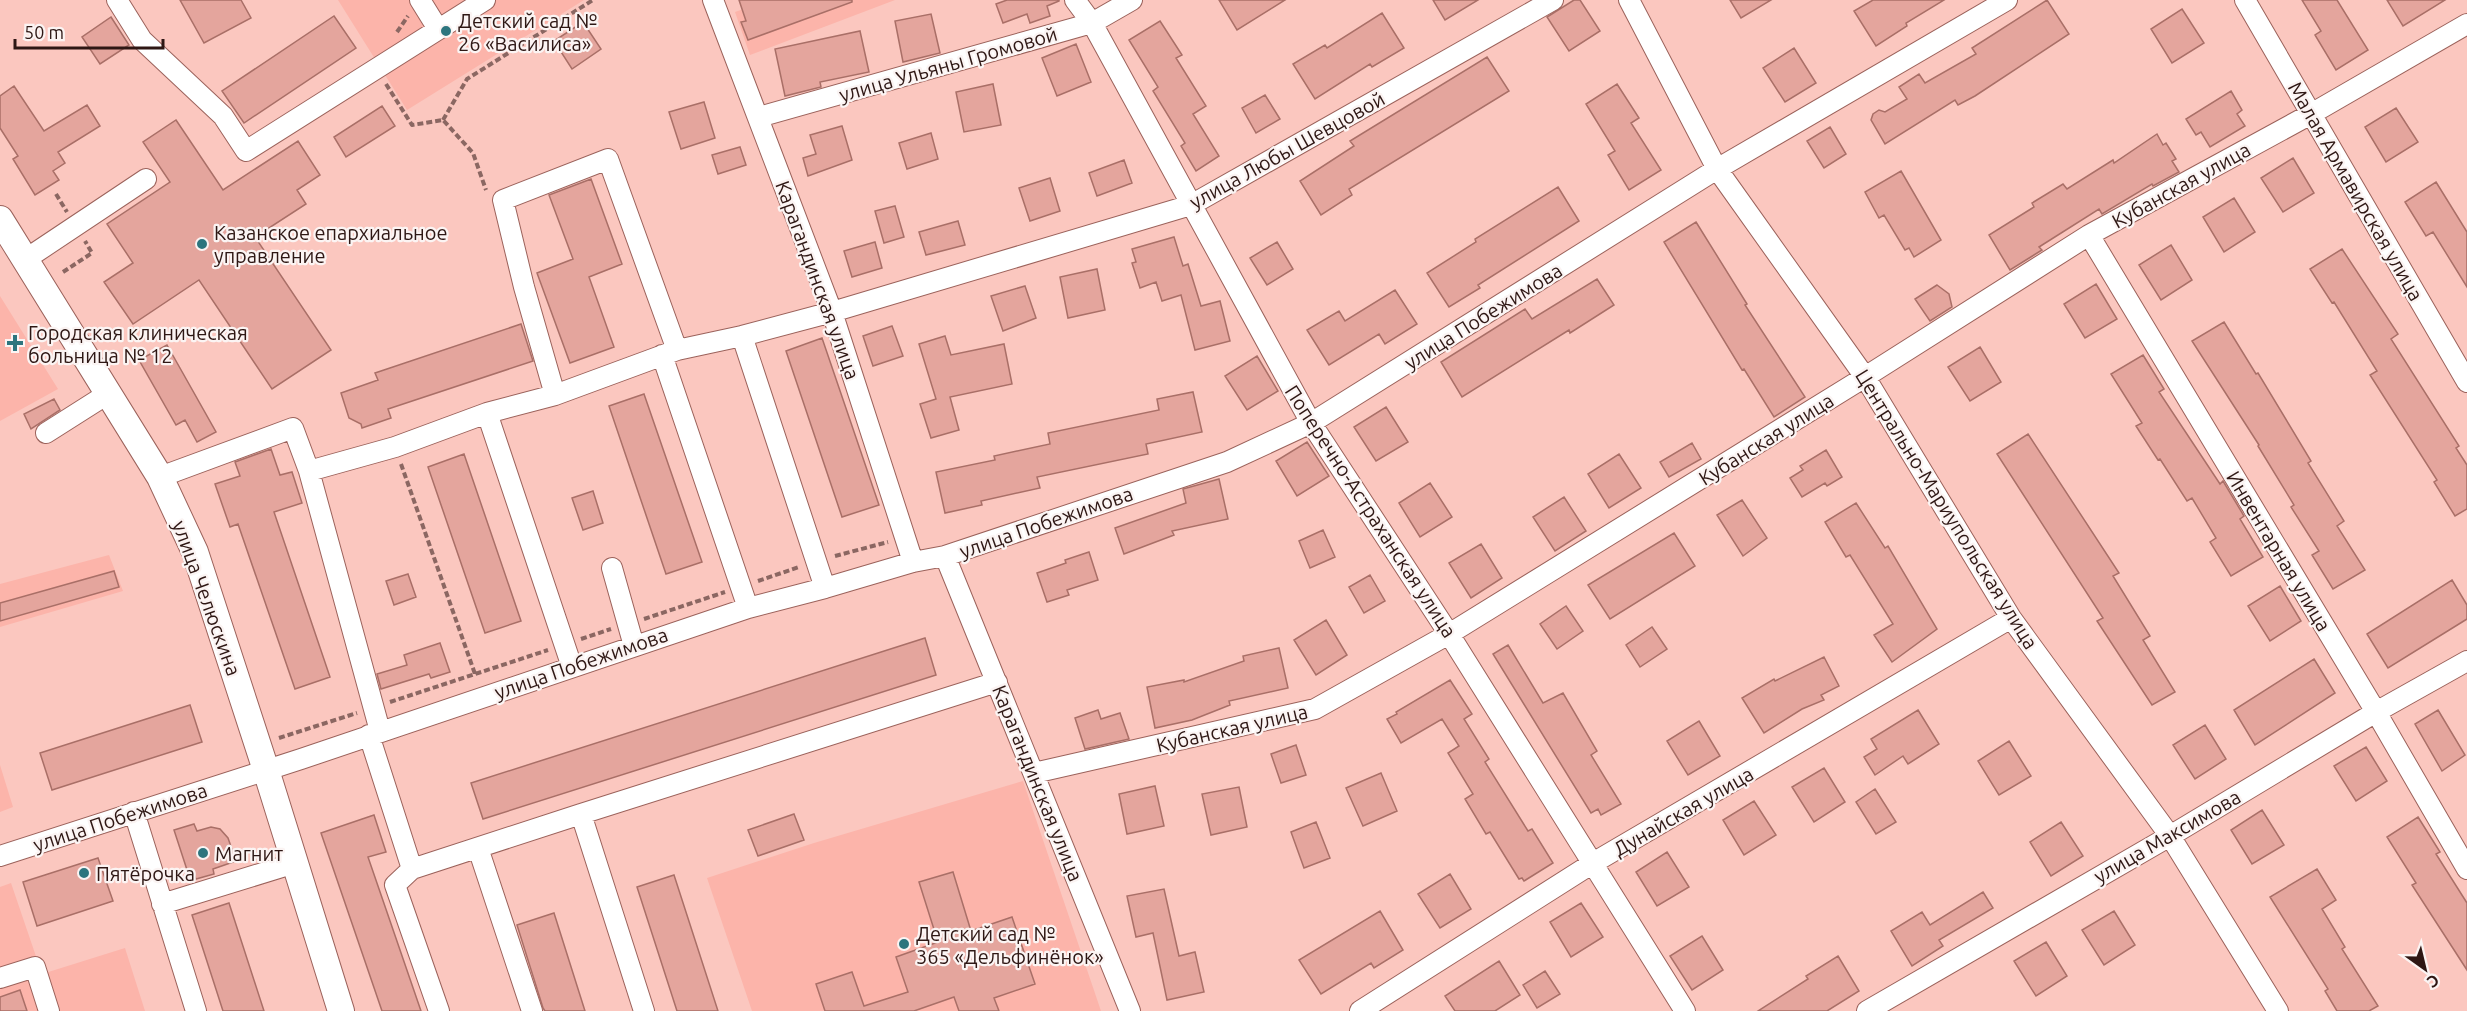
<svg xmlns="http://www.w3.org/2000/svg" width="2467" height="1011" font-family="Ubuntu,sans-serif">
  <style>
    .built { fill: #fcb4aa }
    .building { fill: #e4a59d; stroke: #a96f67; stroke-width: 1.5 }
    .lines { fill: none; stroke-linecap: round; stroke-linejoin: round }
    .minor-casing { stroke: #9b625b; stroke-width: 22 }
    .major-casing { stroke: #9b625b; stroke-width: 28 }
    .path { stroke: #8b6762; stroke-width: 4; stroke-dasharray: 6 3; stroke-linecap: butt }
    .minor { stroke: #fff; stroke-width: 20 }
    .major { stroke: #fff; stroke-width: 26 }
    .poi-dot { fill: #2d757e; stroke: #fbf4f3; stroke-width: 2 }
    .labels { text-anchor: middle; dominant-baseline: central; stroke-width: 4.5; stroke-linejoin: round; paint-order: stroke }
    .poi-label { font-size: 20px; fill: #2e1714; stroke: #fbf4f3; text-anchor: start }
    .street-label { font-size: 20px; fill: #2e1714; stroke: #fbf4f3 }
  </style>
  <rect width="100%" height="100%" fill="#fbc7bf"/>
  <!-- built -->
  <path class="built" d="M338 0H584L407 110Z
    M769 0H895L750 55 735 12Z
    M0 296 58 389 0 421Z
    M109 555 123 591 0 627V584Z
    M0 765 13 807 0 812Z
    M1023 781 1101 1011H752L707 878 814 843Z
    M11 883 42 974 125 948 145 1011H0V887Z"/>
  <!-- building -->
  <path class="building" d="M180 0H241L251 18 204 43Z
    M739 0H852V2L748 40 741 22 746 21Z
    M1007 0H1059V1L1047 6 1050 16 1030 23 1027 14 1003 23 996 4Z
    M1219 0H1285L1237 30Z
    M1433 0H1478L1445 20Z
    M1574 0H1580L1600 31 1569 51 1547 17Z
    M1730 0H1771L1741 18Z
    M1873 0H1944L1906 23 1907 26 1876 46 1854 11Z
    M2047 0 2069 34 1975 96 1958 105 1955 100 1885 144 1871 120 1873 114 1879 110 1885 112 1907 99 1899 87 1919 74 1925 83 1976 54 1972 48Z
    M2302 0H2337L2368 50 2336 70 2315 35 2321 31Z
    M2387 0H2445L2403 26Z
    M2182 9 2204 43 2172 63 2151 29Z
    M1382 13 1404 48 1372 67 1370 64 1315 99 1293 64 1325 45 1327 48Z
    M931 14 940 53 903 62 895 21Z
    M334 16 356 48 244 123 222 91Z
    M111 17 129 45 100 64 82 37Z
    M1160 21 1182 55 1176 58 1206 106 1193 114 1219 156 1196 171 1181 146 1185 143 1153 91 1158 87 1129 40Z
    M583 22 601 49 572 69 554 41Z
    M860 31 869 72 820 82 821 87 785 96 775 49Z
    M1076 44 1091 82 1057 96 1042 58Z
    M1794 48 1816 83 1785 102 1763 68Z
    M1487 57 1509 91 1349 189 1352 195 1321 215 1300 181 1354 146 1350 141Z
    M993 84 1001 125 964 132 956 92Z
    M1617 84 1639 118 1631 123 1661 170 1629 190 1608 155 1615 151 1586 104Z
    M14 86 44 131 87 105 100 126 58 152 65 163 53 171 59 180 35 195 13 159 18 156 0 128V96Z
    M2231 91 2242 110 2237 114 2245 126 2210 147 2201 132 2196 135 2186 119Z
    M1265 95 1280 119 1256 133 1242 108Z
    M704 102 715 138 681 149 669 112Z
    M382 106 395 126 346 157 334 137Z
    M2396 108 2418 142 2386 162 2365 127Z
    M176 120 223 190 298 141 320 175 297 190 306 204 255 237 331 350 272 389 199 280 133 324 104 282 133 263 107 224 170 182 143 142Z
    M842 126 852 160 808 176 803 158 816 154 810 135Z
    M1830 127 1846 154 1824 168 1807 141Z
    M931 133 938 159 907 169 899 143Z
    M2157 134 2163 145 2166 143 2176 159 2172 161 2179 172 2153 186 2152 184 2102 214 2099 209 2039 247 2042 250 2010 270 1989 235 2034 207 2032 203 2063 184 2067 189 2113 160 2114 163Z
    M740 147 746 165 718 174 712 155Z
    M2293 158 2314 193 2283 212 2261 178Z
    M1124 160 1132 183 1097 196 1089 173Z
    M1901 171 1941 240 1914 257 1909 248 1905 250 1884 215 1879 218 1865 192Z
    M1050 178 1060 211 1030 221 1019 188Z
    M591 179 622 264 589 277 614 347 570 363 537 273 573 259 549 195Z
    M2436 182 2467 232V287L2433 232 2426 236 2405 202Z
    M1558 187 1579 221 1478 285 1480 288 1449 307 1427 273 1476 242 1475 239Z
    M2234 198 2255 232 2224 252 2203 217Z
    M895 206 904 237 884 243 875 211Z
    M958 221 965 245 926 255 919 232Z
    M1696 222 1747 304 1745 305 1805 397 1774 417 1744 369 1742 370 1664 242Z
    M1174 237 1183 266 1188 264 1201 306 1220 301 1230 341 1195 350 1181 295 1162 301 1156 282 1140 288 1132 263 1136 262 1132 249Z
    M875 242 882 268 852 277 844 251Z
    M1277 242 1293 269 1267 285 1250 258Z
    M2171 245 2192 280 2161 300 2139 265Z
    M2342 249 2398 334 2391 339 2459 446 2456 448 2467 465V509L2455 516 2434 482 2437 480 2370 375 2377 371 2334 302 2332 303 2310 269Z
    M1097 269 1105 310 1068 318 1060 277Z
    M1597 279 1614 305 1570 333 1569 330 1462 397 1441 362 1525 309 1532 319Z
    M2096 284 2117 319 2085 338 2064 304Z
    M1937 285 1949 294 1952 307 1930 321 1915 299Z
    M1025 286 1036 318 1003 331 991 296Z
    M1395 290 1417 324 1385 344 1379 334 1329 365 1307 330 1339 311 1345 321Z
    M2224 322 2256 374 2258 373 2311 461 2308 463 2344 521 2337 526 2365 570 2333 589 2312 555 2319 551 2291 507 2294 505 2258 446 2259 445 2192 341Z
    M521 324 533 361 388 409 391 418 362 428 361 424 349 418 341 393 378 380 375 373Z
    M892 326 903 356 873 366 863 336Z
    M945 336 951 355 1004 344 1012 384 950 397 959 430 931 438 920 404 936 399 919 344Z
    M822 338 879 505 842 517 786 351Z
    M167 345 216 432 197 442 185 420 176 425 139 360Z
    M1980 347 2001 382 1970 401 1948 367Z
    M2143 355 2164 389 2159 392 2220 484 2223 481 2244 516 2240 519 2263 557 2231 576 2210 542 2216 538 2192 498 2187 501 2160 459 2158 460 2136 426 2142 423 2111 374Z
    M1257 356 1278 391 1247 410 1225 376Z
    M1193 392 1202 432 1146 444 1148 454 1037 477 1040 488 981 501 982 505 945 513 936 472 995 460 994 456 1050 444 1048 433 1159 410 1157 399Z
    M644 394 702 562 666 574 609 406Z
    M54 399 60 410 31 429 24 414Z
    M1386 407 1408 442 1376 461 1354 427Z
    M2028 434 2119 573 2113 576 2150 636 2143 640 2175 692 2152 705 2097 621 2103 618 1997 454Z
    M1307 442 1329 476 1297 496 1276 461Z
    M1692 443 1701 459 1669 477 1660 462Z
    M271 449 280 475 292 472 302 503 274 512 330 677 295 689 238 524 230 527 215 484 240 476 235 462Z
    M1826 450 1842 477 1827 486 1825 483 1802 497 1790 478 1803 470 1800 466Z
    M464 454 521 621 485 633 428 467Z
    M1619 454 1641 488 1609 508 1588 474Z
    M1219 479 1228 519 1172 531 1174 535 1124 554 1115 528 1186 503 1183 489Z
    M1430 483 1452 517 1420 537 1399 503Z
    M593 491 603 523 583 530 572 498Z
    M1564 497 1586 531 1555 551 1533 517Z
    M1742 500 1767 538 1743 556 1717 515Z
    M1856 503 1885 548 1888 546 1937 629 1892 662 1874 635 1893 624 1850 555 1846 557 1825 522Z
    M1323 530 1335 557 1310 568 1299 541Z
    M1674 533 1695 566 1610 619 1588 585Z
    M1481 544 1502 578 1471 598 1449 563Z
    M1089 552 1098 580 1067 590 1069 595 1047 602 1037 573 1066 563 1065 560Z
    M114 571 119 587 0 621V603Z
    M408 574 416 597 394 605 386 581Z
    M1370 575 1385 601 1364 613 1349 587Z
    M2452 580 2467 605V619L2388 668 2367 634Z
    M2280 586 2301 621 2270 641 2248 606Z
    M1566 606 1583 631 1557 649 1540 624Z
    M1326 620 1347 655 1316 675 1294 640Z
    M1652 627 1667 649 1640 667 1626 645Z
    M925 638 936 675 483 819 471 783Z
    M440 643 450 672 431 678 429 674 381 689 377 674 407 665 404 655Z
    M1508 645 1543 703 1563 693 1597 751 1591 755 1621 804 1601 815 1598 809 1591 813 1493 654Z
    M1279 648 1288 688 1229 701 1230 705 1192 720 1155 728 1147 687 1184 680V682L1244 661 1243 656Z
    M1824 657 1839 686 1821 695 1824 700 1802 709 1764 733 1742 698 1774 679 1775 681Z
    M2314 659 2335 693 2255 745 2234 710Z
    M1450 680 1472 714 1464 719 1489 759 1485 762 1528 831 1532 829 1553 863 1524 881 1522 878 1519 879 1490 832 1486 834 1465 799 1473 794 1448 753 1459 746 1442 719 1401 743 1387 719 1397 714 1396 712Z
    M190 705 202 742 52 790 40 753Z
    M1098 710 1101 719 1120 713 1129 739 1085 749 1075 718Z
    M1918 710 1939 744 1908 764 1903 756 1875 775 1864 757 1877 749 1871 739Z
    M2438 710 2465 755 2442 771 2415 724Z
    M1699 721 1720 756 1688 775 1667 741Z
    M2205 725 2226 759 2195 779 2173 745Z
    M2009 741 2031 776 1999 795 1978 761Z
    M1296 745 1306 775 1281 783 1271 754Z
    M2366 747 2387 781 2356 801 2334 766Z
    M1824 768 1845 802 1814 822 1792 787Z
    M1381 773 1397 811 1363 826 1346 788Z
    M1155 786 1164 826 1127 834 1119 794Z
    M1239 787 1247 827 1211 835 1202 794Z
    M1875 789 1896 822 1876 834 1856 802Z
    M1754 801 1776 835 1744 855 1723 820Z
    M2262 810 2284 845 2252 864 2231 830Z
    M794 814 804 840 758 856 748 830Z
    M374 815 386 852 368 857 421 1011H382L321 833Z
    M2418 817 2440 852 2436 854 2467 903V970L2412 885 2416 883 2387 837Z
    M1316 822 1330 858 1304 868 1291 832Z
    M2061 822 2083 856 2051 876 2030 842Z
    M194 824 197 831 211 827 220 829 228 838 236 861 213 869 214 874 196 879 194 874 189 876 174 830Z
    M1667 852 1689 887 1657 906 1636 872Z
    M98 858 113 901 37 926 23 882Z
    M2317 869 2336 900 2322 909 2345 947 2342 949 2378 1006 2369 1011H2337L2325 991 2328 989 2270 897Z
    M953 872 971 931 1012 917 1035 984 994 998 999 1011H959L954 997 914 1011H825L816 984 852 972 864 1006 908 992 896 957 938 942 919 882Z
    M1450 874 1471 909 1440 928 1418 894Z
    M674 875 718 1011H677L637 887Z
    M1164 889 1179 956 1195 952 1204 992 1167 1000 1153 933 1136 937 1127 896Z
    M1983 892 1993 908 1939 940 1943 946 1912 966 1891 931 1922 912 1930 925Z
    M229 903 264 1011H223L192 915Z
    M1581 903 1603 937 1571 957 1550 922Z
    M1380 911 1403 950 1374 968 1371 963 1321 994 1299 960Z
    M2114 911 2135 945 2104 965 2082 930Z
    M554 913 585 1011H545L543 1008 517 925Z
    M1702 936 1723 970 1692 990 1670 956Z
    M2046 942 2067 976 2036 996 2014 961Z
    M1838 956 1859 991 1827 1011H1758L1808 979 1806 976Z
    M1499 961 1520 995 1495 1011H1455L1445 996Z
    M1545 971 1560 994 1537 1008 1523 985Z
    M20 990 27 1011H0V997Z"/>
  <g class="lines">
    <!-- minor casing -->
    <g class="minor-casing">
      <path id="minor" d="M117 0 142 40 223 116 246 151 485 0
        M420 0 438 29
        M713 0 832 312 913 562
        M1075 0 1092 23 1311 423 1449 634 1685 1011
        M1629 0 1717 169 1865 377 2011 618 2170 836 2278 1011
        M2245 0 2467 382
        M759 117 1092 23 1132 0
        M2089 235 2376 712 2467 869
        M26 259 146 179
        M742 336 825 588
        M662 355 748 608
        M555 395 524 287 503 200 608 159 677 350
        M487 413 572 667
        M46 433 109 393
        M309 471 395 447 487 413 555 395 677 350 742 336 832 312 1191 205 1553 0
        M160 477 293 428 309 471 380 731
        M945 556 1130 1011
        M612 568 634 646
        M369 735 412 869 581 814 644 1011
        M1034 773 1315 709 1449 634 1865 377 2089 235 2311 114 2467 24
        M134 812 196 1011
        M581 814 997 682
        M478 848 532 1011
        M0 856 301 759 748 608 825 588 913 562 945 556 1227 462 1311 423 1717 169 2007 0
        M412 869 395 885 439 1011
        M162 904 295 863
        M0 978 35 967 49 1011
        M1360 1011 1593 863 2011 618
        M1867 1011 2170 836 2376 712 2467 661"/>
    </g>
    <!-- major casing -->
    <g class="major-casing">
      <path id="major" d="M0 219 160 477 195 552 266 770 341 1011"/>
    </g>
    <!-- path -->
    <path class="path" d="M397 32 408 16
      M386 84 412 125 443 120 473 153 486 190
      M443 120 467 79 593 0
      M56 194 67 212
      M63 272 92 253 85 241
      M401 464 475 674
      M835 556 888 542
      M758 581 799 567
      M644 619 725 592
      M581 639 611 629
      M390 702 548 650
      M279 738 357 713"/>
    <!-- minor -->
    <use href="#minor" class="minor"/>
    <!-- major -->
    <use href="#major" class="major"/>
  </g>
  <!-- markers -->
  <g class="poi-dot">
    <circle cx="446" cy="31" r="6"/>
    <circle cx="202" cy="244" r="6"/>
    <path d="M12 334h6v6h6v6h-6v6h-6v-6h-6v-6h6z"/>
    <circle cx="203" cy="853" r="6"/>
    <circle cx="84" cy="873" r="6"/>
    <circle cx="904" cy="944" r="6"/>
  </g>
  <g class="labels">
    <!-- poi labels -->
    <g class="poi-label">
      <text x="458" y="20">Детский сад №<tspan x="458" dy="23">26 «Василиса»</tspan></text>
      <text x="214" y="232">Казанское епархиальное<tspan x="214" dy="23">управление</tspan></text>
      <text x="28" y="332">Городская клиническая<tspan x="28" dy="23">больница № 12</tspan></text>
      <text x="215" y="853">Магнит</text>
      <text x="96" y="873">Пятёрочка</text>
      <text x="916" y="933">Детский сад №<tspan x="916" dy="23">365 «Дельфинёнок»</tspan></text>
    </g>
    <!-- street labels -->
    <g class="street-label">
      <text transform="translate(948 64) rotate(-16)">улица Ульяны Громовой</text>
      <text transform="translate(1287 150) rotate(-29)">улица Любы Шевцовой</text>
      <text transform="translate(2181 185) rotate(-29)">Кубанская улица</text>
      <text transform="translate(2356 191) rotate(60)">Малая Армавирская улица</text>
      <text transform="translate(818 280) rotate(70)">Карагандинская улица</text>
      <text transform="translate(1483 316) rotate(-32)">улица Побежимова</text>
      <text transform="translate(1766 439) rotate(-32)">Кубанская улица</text>
      <text transform="translate(1947 509) rotate(58)">Центрально-Мариупольская улица</text>
      <text transform="translate(1371 511) rotate(57)">Поперечно-Астраханская улица</text>
      <text transform="translate(1046 522) rotate(-19)">улица Побежимова</text>
      <text transform="translate(2279 551) rotate(59)">Инвентарная улица</text>
      <text transform="translate(207 598) rotate(70)">улица Челюскина</text>
      <text transform="translate(581 663) rotate(-19)">улица Побежимова</text>
      <text transform="translate(1232 728) rotate(-13)">Кубанская улица</text>
      <text transform="translate(1038 783) rotate(68)">Карагандинская улица</text>
      <text transform="translate(1683 811) rotate(-30)">Дунайская улица</text>
      <text transform="translate(120 817) rotate(-18)">улица Побежимова</text>
      <text transform="translate(2167 836) rotate(-30)">улица Максимова</text>
    </g>
  </g>
  <!-- north arrow -->
  <g transform="translate(2425 969) rotate(146)" stroke="#fbf4f3" stroke-width="4.5" paint-order="stroke">
  <path d="M0-4.5L10 22L0 15L-10 22Z" fill="#2e1714"/>
  <text y="-9" font-size="16" font-weight="bold" text-anchor="middle" fill="#2e1714">С</text>
  </g>
  <!-- scale -->
  <path d="M15 39v9h148v-9" fill="none" stroke="#2e1714" stroke-width="3"/>
  <text x="24" y="39" font-size="18" fill="#2e1714" stroke="#fbf4f3" stroke-width="4.5" paint-order="stroke">50 m</text>
</svg>
